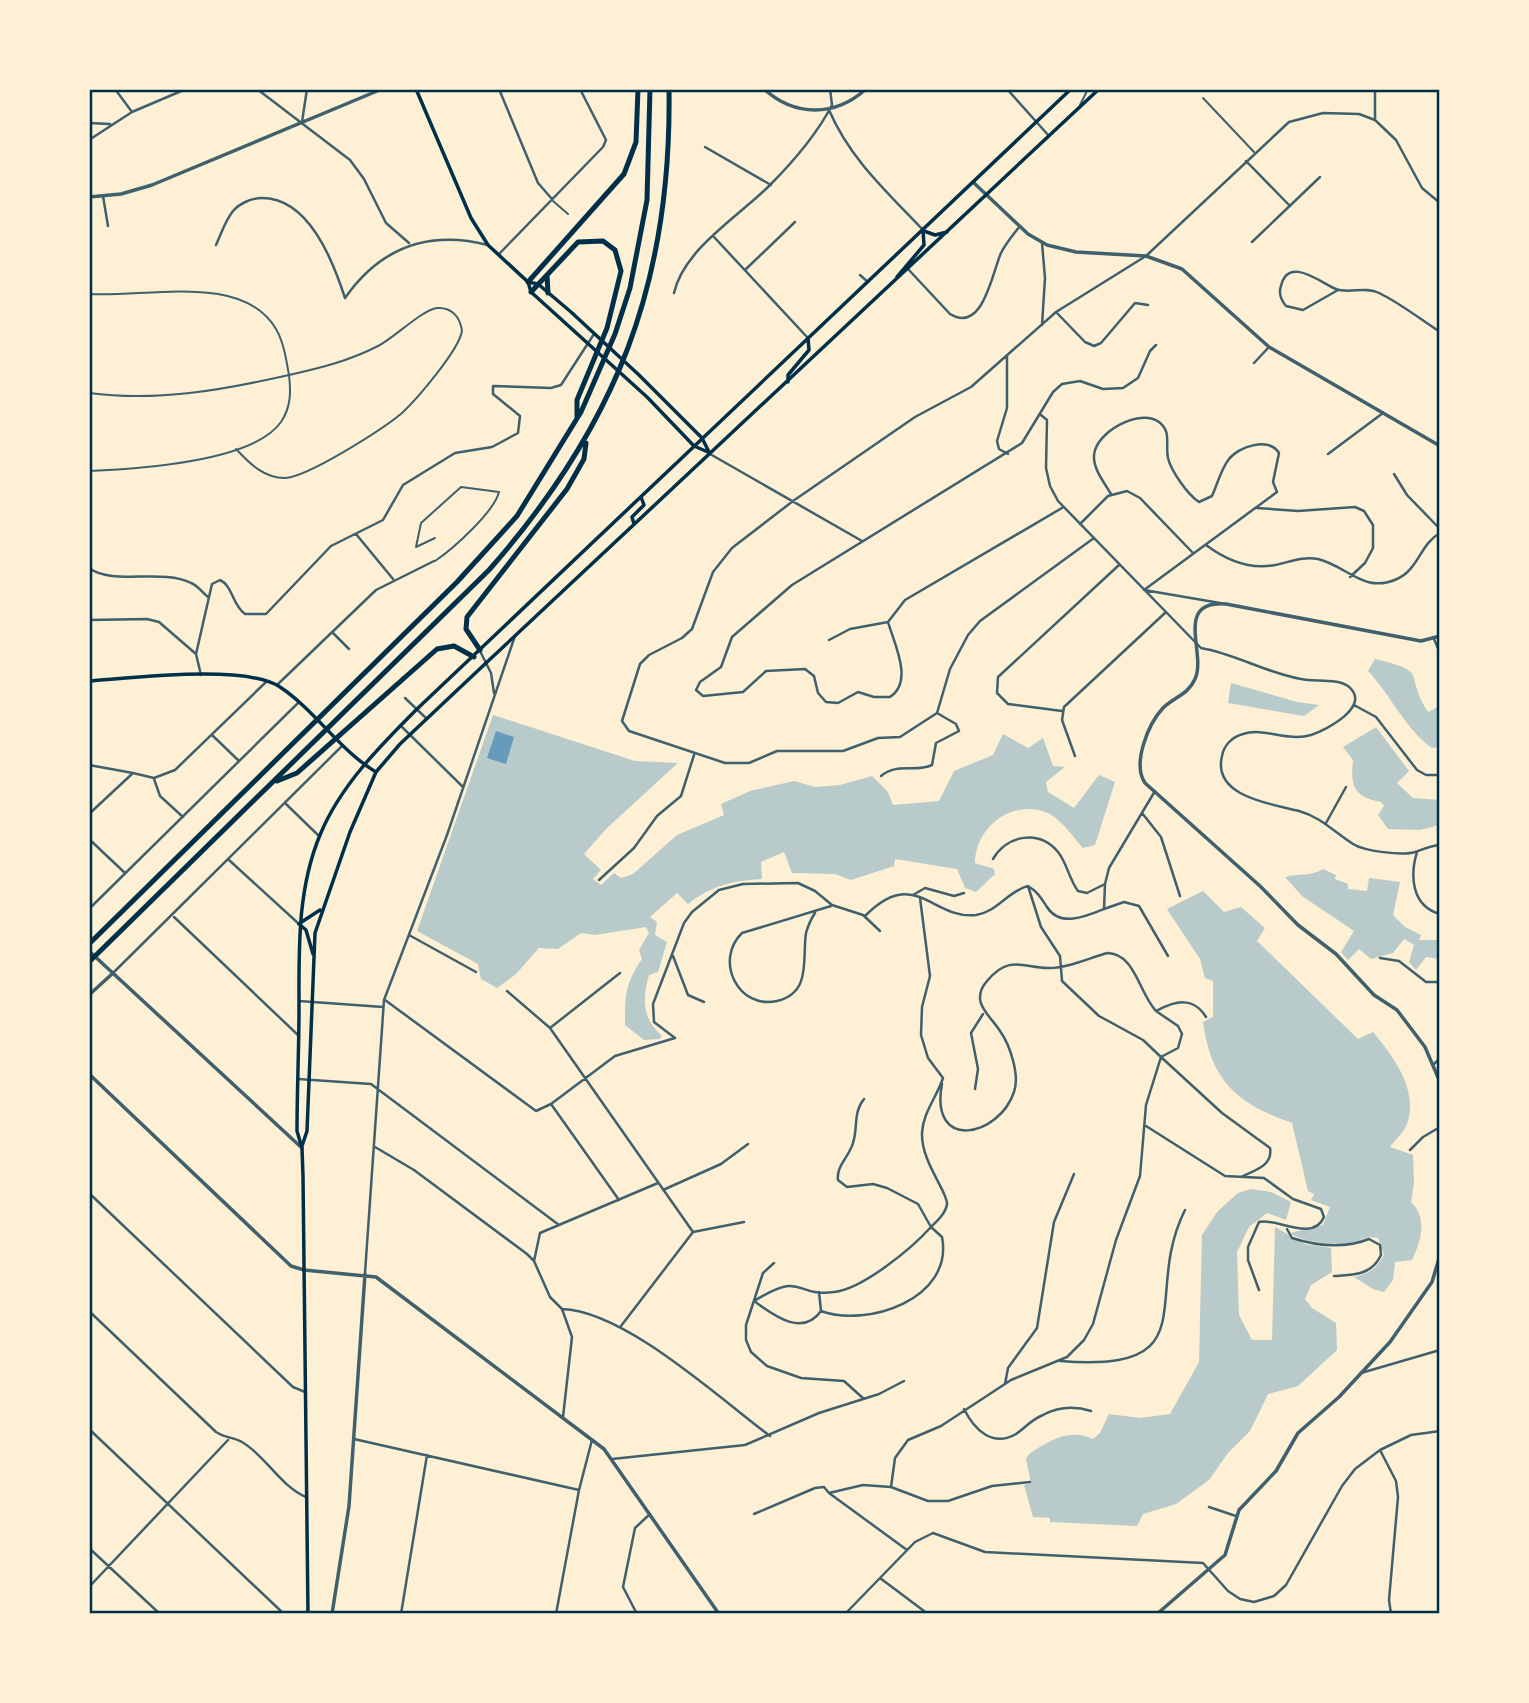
<svg xmlns="http://www.w3.org/2000/svg" width="1529" height="1703" font-family="Figtree,sans-serif">
  <style>
    .green { fill: #b9caca }
    .water { fill: #669bbc }
    .lines { fill: none; stroke-linecap: round; stroke-linejoin: round }
    .service { stroke: #3f606c; stroke-width: 2 }
    .minor { stroke: #3f606c; stroke-width: 2.5 }
    .tertiary { stroke: #3f606c; stroke-width: 3.5 }
    .secondary { stroke: #003049; stroke-width: 3.5 }
    .motorway { stroke: #003049; stroke-width: 5 }
    .neatline { fill: none; stroke: #003049; stroke-width: 2.5 }
  </style>
  <rect width="100%" height="100%" fill="#fdf0d5"/>
  <!-- green -->
  <path class="green" d="M1375 659C1431 672 1403 673 1428 712L1440 706V747L1432 748C1405 729 1391 695 1368 671Z
    M1231 683 1297 702 1319 705 1304 716 1228 703Z
    M493 715 635 761 678 763 607 828 584 854 601 870 593 879 601 885 614 873 621 878 633 874 677 835 724 815 721 804 750 791 794 781 815 787 840 785 872 776 888 792 893 805 939 801 954 771 993 755 1003 734 1028 748 1043 738 1053 766 1065 767 1046 782 1048 792 1074 808 1099 775 1115 782 1095 845 1083 848C1073 837 1062 820 1048 813 1013 798 975 827 975 863L994 869 995 874 976 892 965 888 957 869 895 859 894 866 851 880 835 874 792 873 784 852 761 862 762 879C732 881 713 885 688 904L677 893 650 917 657 922 655 935 667 942 658 972 649 975C642 999 642 1018 662 1036L659 1039 644 1040 625 1025C625 995 625 984 642 959L639 950 649 933 646 927 595 935 581 933 558 949 539 948 516 974 497 988 481 979 478 964 417 931Z
    M1376 727 1409 771 1397 783 1413 798 1440 800V825L1420 830 1388 829 1378 815 1384 806 1381 802C1354 797 1350 786 1353 760L1343 747Z
    M1323 869 1336 875 1335 879 1348 884V889L1367 891 1369 878 1400 882 1393 915 1405 927 1421 935 1419 940H1440V959L1426 957 1416 970 1409 962 1414 945 1404 939 1393 953 1371 959 1359 949 1348 960 1341 952 1354 931 1302 896 1285 877C1299 873 1310 877 1323 869Z
    M1203 891 1224 912 1241 907 1265 928 1257 941 1358 1039 1373 1032C1393 1056 1419 1090 1407 1124 1404 1132 1395 1140 1390 1147L1413 1155 1414 1183 1411 1202C1428 1218 1421 1241 1412 1260L1395 1262 1393 1280 1384 1292 1373 1289 1354 1277C1370 1273 1376 1269 1384 1255L1378 1238C1366 1235 1361 1241 1351 1243 1333 1245 1304 1243 1290 1233L1323 1225 1330 1207 1311 1200 1314 1194 1308 1191 1292 1123C1238 1104 1211 1082 1203 1022L1213 1017V981L1205 978 1200 959 1167 909Z
    M1251 1189 1271 1192 1291 1202 1286 1220 1267 1213 1249 1227 1237 1252 1239 1315 1252 1340H1272L1275 1227 1305 1244 1331 1248 1332 1272 1311 1285 1305 1299 1312 1308 1336 1323 1337 1350 1298 1386 1268 1394 1250 1431 1228 1453 1209 1480 1176 1504 1143 1514 1137 1526 1050 1522V1518L1033 1517 1024 1485 1031 1483 1026 1459 1029 1454C1050 1440 1069 1428 1093 1439L1100 1433 1109 1414 1140 1418 1170 1414 1199 1362 1202 1235 1217 1212 1238 1193Z"/>
  <!-- water -->
  <path class="water" d="M496 731 514 737 506 764 487 758Z"/>
  <g class="lines">
    <!-- service -->
    <path class="service" d="M1203 98 1254 152
      M1080 105 1088 89
      M553 201 568 214
      M89 294C145 298 243 272 276 329 284 343 286 359 289 375 223 390 157 402 89 393
      M89 471C135 469 253 462 281 422 291 407 291 392 289 375 320 368 349 361 378 346 394 338 422 310 437 308 452 307 460 317 462 331 459 350 417 399 402 413 383 429 308 477 285 478 264 478 250 464 236 449
      M435 561C453 549 494 512 499 492L461 487 421 523 416 547 435 538"/>
    <!-- minor -->
    <path class="minor" d="M115 89 132 112
      M257 89 350 160 364 179 386 223 409 243
      M499 89 538 183 552 199
      M1007 89 1049 136
      M829 110C850 159 887 192 923 230
      M1375 120V89
      M302 122 307 89
      M89 123 110 124
      M89 140 132 112 186 89
      M705 147 771 185
      M1246 161 1290 206
      M103 196 108 226
      M714 237 807 337
      M1252 242 1320 177
      M216 245C221 234 225 221 233 211 240 203 252 198 262 198 309 198 333 261 345 298 380 248 428 230 488 245
      M499 254 603 147 606 140 580 89
      M746 269 795 222
      M908 269 950 314C983 334 992 273 1001 253 1006 243 1013 235 1020 226
      M860 275 868 282
      M1338 290 1303 310 1286 306C1281 300 1278 294 1281 286 1288 255 1321 283 1336 289 1349 294 1365 286 1379 293 1400 303 1420 319 1440 332
      M674 293C684 249 738 217 769 186 792 163 817 134 832 105L830 89
      M1056 312 1085 342 1094 346 1101 343 1135 303 1148 305
      M1042 325 1045 278 1042 243
      M1007 356V408L997 441 999 449 1008 454
      M1254 363 1269 347
      M1041 415 1047 420 1046 468 1050 486 1058 501 1201 648C1236 654 1266 673 1301 679 1315 682 1337 678 1348 686 1373 706 1326 730 1311 735 1287 742 1264 727 1243 734 1232 737 1224 745 1222 756 1212 797 1272 804 1299 811 1321 817 1334 832 1353 844 1364 851 1402 856 1415 852 1424 849 1430 846 1440 845
      M710 454 862 541
      M1328 454 1383 413
      M1394 474 1407 495 1440 529
      M1111 494C1104 482 1093 469 1094 455 1096 432 1139 408 1159 422 1172 432 1165 444 1168 458 1171 471 1188 495 1199 502L1212 496C1217 485 1221 469 1229 459 1239 446 1269 437 1279 453L1273 482 1277 492 1144 590
      M1257 508 1298 511 1355 507 1364 511 1373 525V548L1365 563 1350 577
      M1080 524 1108 496 1127 491 1140 498 1193 553
      M356 534 393 579
      M1094 538 980 621 968 635 950 669 937 713 900 737 878 738 843 751H777L749 763H725L629 731 622 721 640 664 649 655 682 638 692 629 713 572 732 548 793 501 915 417 971 387 1056 312 1146 256 1289 122 1323 113 1359 114 1375 120 1396 140 1422 188 1440 203
      M1206 545C1226 560 1249 570 1275 565 1290 562 1302 556 1318 559 1347 566 1364 594 1397 579 1419 569 1420 544 1440 533
      M89 568C113 586 162 568 191 583 197 585 203 593 208 597
      M1144 590 1220 603
      M89 620 147 619 159 622 196 654 201 675
      M888 622C894 643 914 682 890 697H874L858 692 838 703 826 702 818 693 814 676 805 669 766 671 743 692 703 696 696 690 700 682 721 667 732 637 792 585 1022 443 1053 392 1062 384 1080 381 1103 389 1123 388 1138 378 1150 351 1156 345
      M332 632 349 649
      M1434 639 1440 653
      M829 640 850 629 888 622 905 600 1062 508
      M480 651 491 673 494 693
      M196 654 212 584 220 580C233 586 232 605 245 614H266L331 546 383 520 403 485 455 453 492 447 518 433 520 416 493 394V386L551 388 561 385 594 334
      M277 685 376 590 434 561
      M405 698 427 719
      M1354 705 1376 717 1417 770 1426 775H1440
      M1062 711 1008 704 997 693 998 677 1119 565
      M401 726 463 787
      M212 735 239 761
      M1075 756 1062 720 1064 707 1166 612
      M89 765 133 773
      M881 776C898 762 915 773 932 765L936 743 959 731 956 724 937 713
      M154 779 160 796 183 817
      M286 804 319 836
      M1142 813 1161 837 1180 896
      M89 814 133 773 154 778 175 770 266 682
      M1326 823 1346 787
      M89 839 125 873
      M1417 852C1410 875 1411 906 1440 914
      M993 859C1007 835 1039 829 1058 852 1067 863 1069 879 1078 891L1087 893 1105 884
      M229 860 299 924
      M599 880 634 848 657 816 681 796 694 755
      M1028 886C1038 892 1041 898 1047 907 1060 928 1087 916 1104 909L1105 884 1109 868 1155 791
      M913 895 925 888 954 896 964 893
      M89 909 298 703
      M1104 909 1124 902 1139 906 1168 956
      M815 913C811 919 808 926 806 933 802 958 812 993 777 1001 738 1010 714 960 742 933L831 906
      M865 916C915 865 932 920 976 915 997 912 1008 891 1028 886
      M174 917 299 1036
      M409 935 476 972
      M673 956 688 995 704 1002
      M1380 958 1399 961 1426 982H1440
      M112 974 342 746
      M507 991 550 1028 693 1232
      M385 1000 536 1111 551 1104 619 1200
      M299 1001 383 1007
      M1156 1011 1178 1026 1182 1034 1178 1048 1161 1057 1222 1113 1270 1148C1273 1166 1255 1170 1241 1177
      M550 1028 620 973
      M1434 1064 1440 1058
      M298 1079 371 1084 559 1225
      M942 1084C929 1152 999 1137 1014 1092 1020 1075 1010 1045 1000 1031 990 1015 969 1002 987 981 1010 953 1025 969 1050 968 1068 968 1089 958 1107 953 1135 953 1139 993 1156 1011 1175 1001 1193 996 1206 1017
      M975 1089 978 1069 971 1033 983 1014
      M551 1104 615 1056 675 1038 654 1022 653 1004 684 923 692 912 719 890 743 884 798 883 815 891 832 905 863 915 880 931
      M1146 1126 1225 1176 1264 1178 1293 1199 1321 1209 1324 1217C1313 1243 1275 1217 1259 1222L1248 1247V1260L1259 1290
      M375 1147 414 1170 527 1254 534 1261 550 1297 562 1309C625 1311 719 1398 770 1436
      M1410 1150 1423 1137 1440 1127
      M663 1190 721 1164 748 1144
      M89 1193 293 1387 305 1392
      M1287 1229 1292 1238C1317 1246 1344 1249 1369 1239L1380 1245 1381 1255C1372 1275 1354 1275 1334 1276
      M534 1261 540 1233 658 1183
      M774 1263 763 1273 746 1325V1340L751 1352 767 1366 801 1378 844 1381 864 1399
      M365 1273 384 1000 447 835 515 636
      M819 1292 821 1311
      M754 1301C805 1270 792 1297 834 1292 863 1289 912 1248 931 1227L918 1204 887 1188 873 1184 847 1187 838 1180C836 1166 849 1157 853 1143 858 1128 853 1112 864 1099
      M754 1301C772 1314 802 1338 821 1311
      M562 1309 572 1337 563 1417
      M89 1311 216 1432C225 1438 233 1437 242 1442 266 1456 279 1485 306 1497
      M821 1311C867 1328 954 1299 942 1237L931 1227C937 1221 946 1213 947 1204 948 1192 921 1162 922 1133 923 1112 937 1097 943 1078L928 1058 921 1035 922 1007 930 976 920 898
      M621 1326 693 1232 744 1222
      M1060 1361C1210 1373 1141 1297 1185 1210
      M1361 1373 1440 1350
      M1005 1384 1008 1368 1037 1328 1054 1222 1074 1174
      M964 1409C974 1429 992 1448 1016 1434 1025 1428 1032 1419 1043 1415 1058 1407 1075 1406 1091 1411
      M89 1429 284 1614
      M354 1439 579 1490
      M1380 1450 1396 1481 1398 1497 1389 1600 1391 1614
      M612 1459 745 1445 819 1413 879 1394 904 1381
      M891 1487 928 1501H948L992 1486 1030 1482
      M1209 1507 1236 1516
      M754 1514 815 1488 824 1487 829 1493
      M89 1548 160 1614
      M907 1550 829 1493 863 1485 891 1487 895 1458 908 1440 941 1426 1011 1380 1067 1357 1084 1340 1093 1324 1116 1240 1140 1176 1146 1105 1161 1057 1143 1040 1099 1016 1062 981 1060 956 1041 927 1028 886
      M880 1578 928 1614
      M89 1587 228 1440
      M401 1614 427 1455
      M556 1614 579 1490 592 1440
      M637 1614 623 1587 635 1528 650 1514
      M845 1614 915 1542 933 1533 985 1552 1203 1563 1228 1591 1240 1599 1254 1602 1274 1596 1286 1585 1342 1486 1355 1469 1380 1450 1411 1435 1440 1431"/>
    <!-- tertiary -->
    <path class="tertiary" d="M764 89C795 117 835 117 866 89
      M974 183 1028 234 1047 245 1076 252 1146 256 1182 269 1269 347 1440 446
      M89 197 121 194 152 185 382 89
      M1440 636 1421 641 1226 604C1173 600 1207 654 1195 679 1188 695 1174 697 1163 708 1148 724 1132 764 1145 783L1260 886 1298 925 1336 954 1374 995 1397 1010 1425 1047 1440 1082
      M89 951 302 1148
      M89 995 112 974
      M89 1074 291 1266 304 1270 376 1277 604 1449 719 1614
      M1440 1180V1251
      M332 1614 349 1506 365 1274
      M1157 1614 1225 1555 1239 1510 1276 1471 1298 1433 1339 1397 1390 1342 1432 1282 1440 1255"/>
    <!-- secondary -->
    <path class="secondary" d="M416 89 471 218 488 245 528 282 538 284 571 312 639 375 702 438 709 452
      M924 231 935 235 947 232
      M897 277 924 245 923 230
      M528 282 531 292 647 397 694 446 708 452
      M788 382V375L809 350 808 338
      M634 524 632 517 644 505 641 497
      M89 681C132 678 246 664 280 687 316 711 339 750 376 772
      M300 923 320 910
      M299 924 306 930 313 954
      M302 1146 307 1131 315 933 350 832 376 772 400 744 486 663 1099 89
      M308 1614 303 1176 302 1148 297 1131C297 1090 299 1049 299 1008 299 950 297 890 320 835 340 786 380 746 417 709L1071 89"/>
    <!-- motorway -->
    <path class="motorway" d="M547 275 548 293
      M528 282 624 174 636 142 638 89
      M531 292 578 242 603 241 615 250 621 271 607 328 577 400V417
      M480 650 466 629 467 617 567 489 584 459 586 443
      M277 781 297 773 437 649 454 646 474 657
      M89 944 457 582 517 516 581 412 615 334 630 288 647 200 650 89
      M89 962 489 570C616 426 672 283 669 89"/>
  </g>
  <!-- border -->
  <rect width="1529" height="1703" fill="none" stroke="#fdf0d5" stroke-width="182"/>
  <rect x="91" y="91" width="1347" height="1521" class="neatline"/>
</svg>
